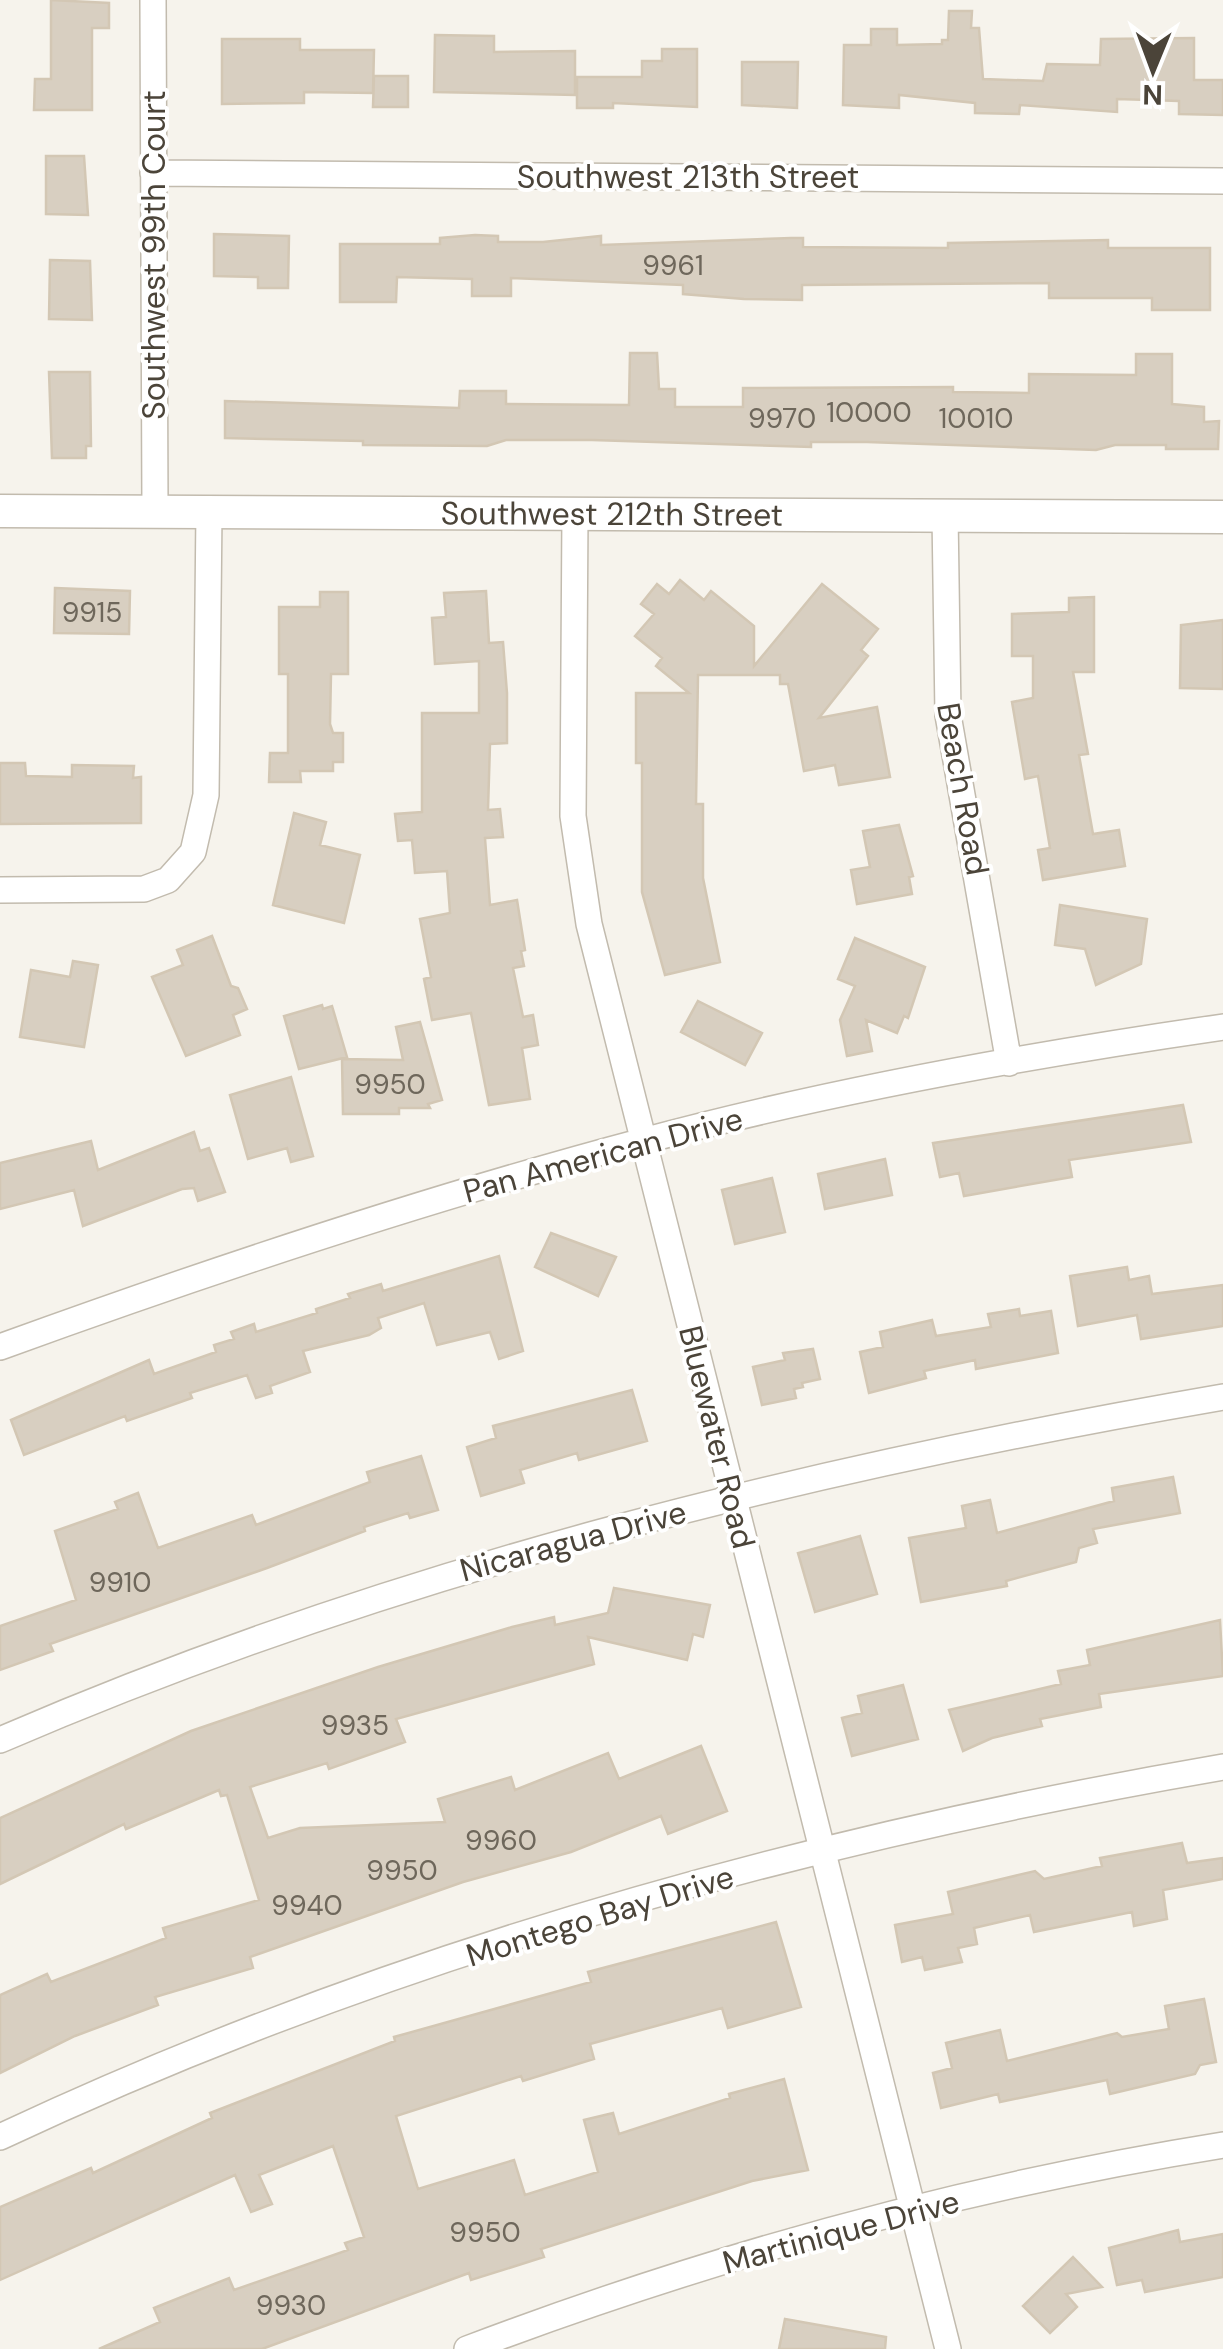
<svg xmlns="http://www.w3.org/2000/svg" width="1223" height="2349" font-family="'DM Sans',sans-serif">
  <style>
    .building { fill: #d8cfc1; stroke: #d3c7b4; stroke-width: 2.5 }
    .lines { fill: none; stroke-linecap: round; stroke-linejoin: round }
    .minor-casing { stroke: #c2bbae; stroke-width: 28 }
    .tertiary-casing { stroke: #c2bbae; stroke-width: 35 }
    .minor { stroke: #fff; stroke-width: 25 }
    .tertiary { stroke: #fff; stroke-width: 32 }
    .labels { text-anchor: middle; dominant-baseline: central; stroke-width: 8; stroke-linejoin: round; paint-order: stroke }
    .number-label { font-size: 28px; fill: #6e675b }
    .street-label { font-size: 32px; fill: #4b4439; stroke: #fff }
  </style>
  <rect width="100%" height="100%" fill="#f6f3ec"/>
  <!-- building -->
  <path class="building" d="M51 0 109 3V28H92V110H34L35 79H51Z
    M949 11H972L971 28H979L983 79 1043 81 1047 64 1100 65 1101 39 1194 38V80H1223V115L1179 114V101L1117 99V112L1020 105 1019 114 975 113V103L899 95V108L843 105 844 45H871V29H897V45L942 44V40H948Z
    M435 35 494 36V52L575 51V95L434 92Z
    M222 39H300V50H374L373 93 304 92V103L222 104Z
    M662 49H697V107L613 103V108H577V77H642V61H662Z
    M742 62H798L797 108 742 105Z
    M374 76H408V107H373Z
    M46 156H84L88 215 46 214Z
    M214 234 289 236 288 288H258V277L214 276Z
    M475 235 498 236V242H543L601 236V245L791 238H803V247L948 248V243L1108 240V248H1210V310H1152V298H1049V283L802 285V300L744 299 683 294V285L511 278V296H472V279L397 277 396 302H340V244H440V238Z
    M50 260 90 261 92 320 49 319Z
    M630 353H657L659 389H675V407H743V388L953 387V392L1029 393V374L1136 375V354H1172V404L1204 407V422L1219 421 1218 449H1166V445H1115L1096 450 867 442H811V447L592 440H506L487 446 363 445V441L225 438V401L459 408 460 391H506V404L629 405Z
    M49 372H90L91 446H86V458H52Z
    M680 580 704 600 711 591 754 626V666L822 584 878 629 861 650 868 656 819 718 877 707 890 777 839 785 835 765 804 771 788 684H780V675H698L696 804H703V878L720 962 665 975 642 892V763H636V693H689L656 666 662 658 635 636 654 614 641 604 657 584 669 594Z
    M55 588 130 591 129 634 54 633Z
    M486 591 489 643 503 642 507 693V743L490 744 488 810 500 809 503 837 485 838 490 905 517 900 525 950 521 951 524 966 513 968 523 1017 533 1015 538 1045 522 1048 530 1099 489 1105 471 1013 432 1020 424 979 431 977 420 919 450 913 447 871 415 873 412 840 398 841 395 814 422 812V713H479V661L435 664 432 618 446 617 444 593Z
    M320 592H348V674H331L330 724 333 733H343V762H333V771H300L301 782H269L270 753H288V674H279V607H320Z
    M1094 597V672H1073L1088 754 1079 755 1093 834 1119 830 1125 866 1043 880 1038 850 1050 848 1038 776 1025 779 1012 702 1033 698V656H1012V614L1069 612V598Z
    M1223 620V689L1180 688 1181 625Z
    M0 763H25L26 776 72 777V765L134 766 133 778 141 777V823L0 824Z
    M294 813 326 822 320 845 360 855 344 923 273 905Z
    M899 825 913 876 909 877 912 894 857 904 851 870 870 867 863 831Z
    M1060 905 1147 919 1141 964 1096 985 1085 949 1055 945Z
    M212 936 231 986 238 988 247 1009 233 1015 240 1035 186 1056 152 977 183 965 177 950Z
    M855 938 925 967 908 1018 904 1016 897 1033 866 1020 872 1051 847 1056 840 1020 855 986 838 979Z
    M73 961 98 965 84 1047 20 1037 31 970 70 977Z
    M698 1001 762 1033 745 1065 681 1032Z
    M322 1005 323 1009 332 1006 347 1057 299 1069 284 1016Z
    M420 1022 442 1100 428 1104 430 1108H399V1114H343L342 1059 403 1060 396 1027Z
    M291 1077 313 1156 291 1162 287 1148 248 1159 230 1095Z
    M1183 1105 1191 1142 1069 1160 1072 1177 964 1196 959 1173 940 1177 933 1143Z
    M194 1132 200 1151 209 1148 225 1192 198 1201 194 1188 182 1189 83 1226 74 1190 0 1209V1163L91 1141 98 1170Z
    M885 1159 892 1195 825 1209 818 1174Z
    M772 1178 785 1232 735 1244 722 1190Z
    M551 1233 616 1257 598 1296 535 1267Z
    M499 1256 523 1351 499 1359 490 1332 437 1345 424 1303 378 1318 381 1328 369 1335 303 1351 310 1372 270 1386 272 1393 256 1398 247 1375 190 1393 192 1398 127 1421 125 1416 24 1455 11 1420 149 1360 154 1374 216 1352 214 1345 234 1339 231 1332 254 1324 256 1332 317 1313 316 1309 350 1298 348 1294 381 1284 383 1291Z
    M1127 1267 1129 1280 1149 1276 1152 1294 1223 1285V1326L1141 1339 1137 1315 1078 1326 1070 1276Z
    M1019 1309 1020 1316 1051 1311 1058 1353 976 1369 975 1360 924 1371 926 1378 869 1393 860 1352 883 1347 880 1332 932 1320 936 1336 991 1327 988 1314Z
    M813 1349 820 1379 802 1383 803 1387 794 1389 796 1398 762 1405 753 1367 785 1360 783 1353Z
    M632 1390 647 1441 579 1460 577 1453 520 1470 524 1483 481 1496 467 1447 496 1438 493 1426Z
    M421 1456 438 1510 410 1518 408 1513 364 1527 365 1531 267 1568 50 1644 53 1651 0 1670V1626L76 1600 55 1531 118 1509 115 1502 138 1493 158 1548 252 1515 256 1525 370 1482 367 1472Z
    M1173 1477 1180 1513 1093 1529 1097 1543 1079 1548 1076 1562 1006 1581 1007 1586 921 1602 909 1538 966 1528 962 1506 990 1500 997 1533 1114 1501 1112 1488Z
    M860 1536 877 1594 815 1612 798 1553Z
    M614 1588 710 1605 703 1637 693 1634 687 1660 588 1637 594 1664 396 1719 405 1742 329 1769 327 1763 250 1787 268 1838 300 1828 445 1822 438 1799 511 1777 515 1790 608 1753 619 1779 701 1746 727 1811 668 1834 661 1816 571 1852 463 1882 250 1957 253 1968 155 1997 158 2005 75 2036 0 2073V1995L47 1974 51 1982 166 1938 163 1928 259 1900 227 1795 221 1796 219 1790 126 1829 124 1824 0 1884V1818L191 1731 378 1667 512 1627 554 1617 555 1625 608 1613Z
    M1220 1620 1223 1676 1099 1694 1101 1707 1040 1719 1042 1726 992 1738 963 1751 949 1710 1061 1684 1058 1671 1090 1665 1087 1650Z
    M903 1685 918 1739 852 1756 842 1718 862 1713 858 1696Z
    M1182 1843 1187 1863 1223 1858V1879L1163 1890 1167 1919 1134 1926 1132 1912 1034 1932 1030 1915 974 1928 977 1944 958 1948 962 1962 925 1970 922 1957 902 1962 895 1925 953 1914 948 1892 1035 1871 1044 1879 1102 1866 1100 1858Z
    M776 1922 801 2007 728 2028 722 2008 590 2044 594 2059 523 2081 521 2076 396 2116 418 2189 514 2160 525 2195 598 2172 584 2120 613 2113 619 2134 730 2098 729 2094 784 2079 808 2170 752 2181 541 2249 544 2257 471 2280 469 2273 262 2349H99L160 2322 154 2308 229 2278 234 2290 348 2250 345 2243 364 2237 333 2146 259 2175 272 2204 251 2212 235 2175 0 2280V2207L91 2168 93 2173 212 2118 210 2113 395 2041 394 2037 591 1982 588 1972Z
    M1204 1999 1216 2062 1200 2065 1195 2074 1110 2094 1107 2080 1000 2102 998 2094 941 2108 933 2073 952 2068 946 2043 1000 2030 1007 2061 1117 2033 1122 2037 1169 2029 1165 2006Z
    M1178 2230 1180 2242 1223 2234V2277L1145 2292 1142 2280 1117 2285 1109 2248Z
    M1073 2257 1102 2287 1066 2294 1077 2307 1050 2333 1023 2306Z
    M785 2319 886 2337 885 2349H779Z"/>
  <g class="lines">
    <!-- minor casing -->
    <g class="minor-casing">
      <path id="minor" d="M153 0 155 511
        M153 173 1223 181
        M575 513 573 816 589 924 948 2349
        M945 514 948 715 1009 1063
        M0 890 144 889 168 880 193 852 206 795 209 511
        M0 1347C212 1270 425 1199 643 1141 832 1090 1029 1055 1223 1027
        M0 1740C391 1571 805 1469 1223 1397
        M0 2137C385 1956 804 1839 1223 1767
        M467 2349C710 2257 967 2186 1223 2145"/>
    </g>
    <!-- tertiary casing -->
    <g class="tertiary-casing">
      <g id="tertiary">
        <path id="s1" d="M0 511 1223 517"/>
      </g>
    </g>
    <!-- minor -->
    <use href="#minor" class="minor"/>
    <!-- tertiary -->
    <use href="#tertiary" class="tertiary"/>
  </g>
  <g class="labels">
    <!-- number labels -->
    <g class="number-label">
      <text x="673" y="265">9961</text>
      <text x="869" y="412">10000</text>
      <text x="782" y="418">9970</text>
      <text x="976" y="418">10010</text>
      <text x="92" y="612">9915</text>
      <text x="390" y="1084">9950</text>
      <text x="120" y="1582">9910</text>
      <text x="355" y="1725">9935</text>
      <text x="501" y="1840">9960</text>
      <text x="402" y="1870">9950</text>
      <text x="307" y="1905">9940</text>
      <text x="485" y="2232">9950</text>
      <text x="291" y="2305">9930</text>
    </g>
    <!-- street labels -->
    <g class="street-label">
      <text x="688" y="177">Southwest 213th Street</text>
      <text transform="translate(154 255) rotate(-90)">Southwest 99th Court</text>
      <text stroke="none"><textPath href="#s1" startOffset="612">Southwest 212th Street</textPath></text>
      <text transform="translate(963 789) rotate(80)">Beach Road</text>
      <text transform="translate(603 1155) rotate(-15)">Pan American Drive</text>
      <text transform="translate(717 1437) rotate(76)">Bluewater Road</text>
      <text transform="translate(573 1541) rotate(-15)">Nicaragua Drive</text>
      <text transform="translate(600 1916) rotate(-17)">Montego Bay Drive</text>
      <text transform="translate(841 2232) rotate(-15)">Martinique Drive</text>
    </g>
  </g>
  <!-- north arrow -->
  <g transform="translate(1153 70) rotate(181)" stroke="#ffffff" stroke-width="8" paint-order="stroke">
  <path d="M0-8L18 38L0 25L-18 38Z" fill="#4b4439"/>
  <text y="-15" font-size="28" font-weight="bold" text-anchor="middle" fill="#4b4439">N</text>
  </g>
</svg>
